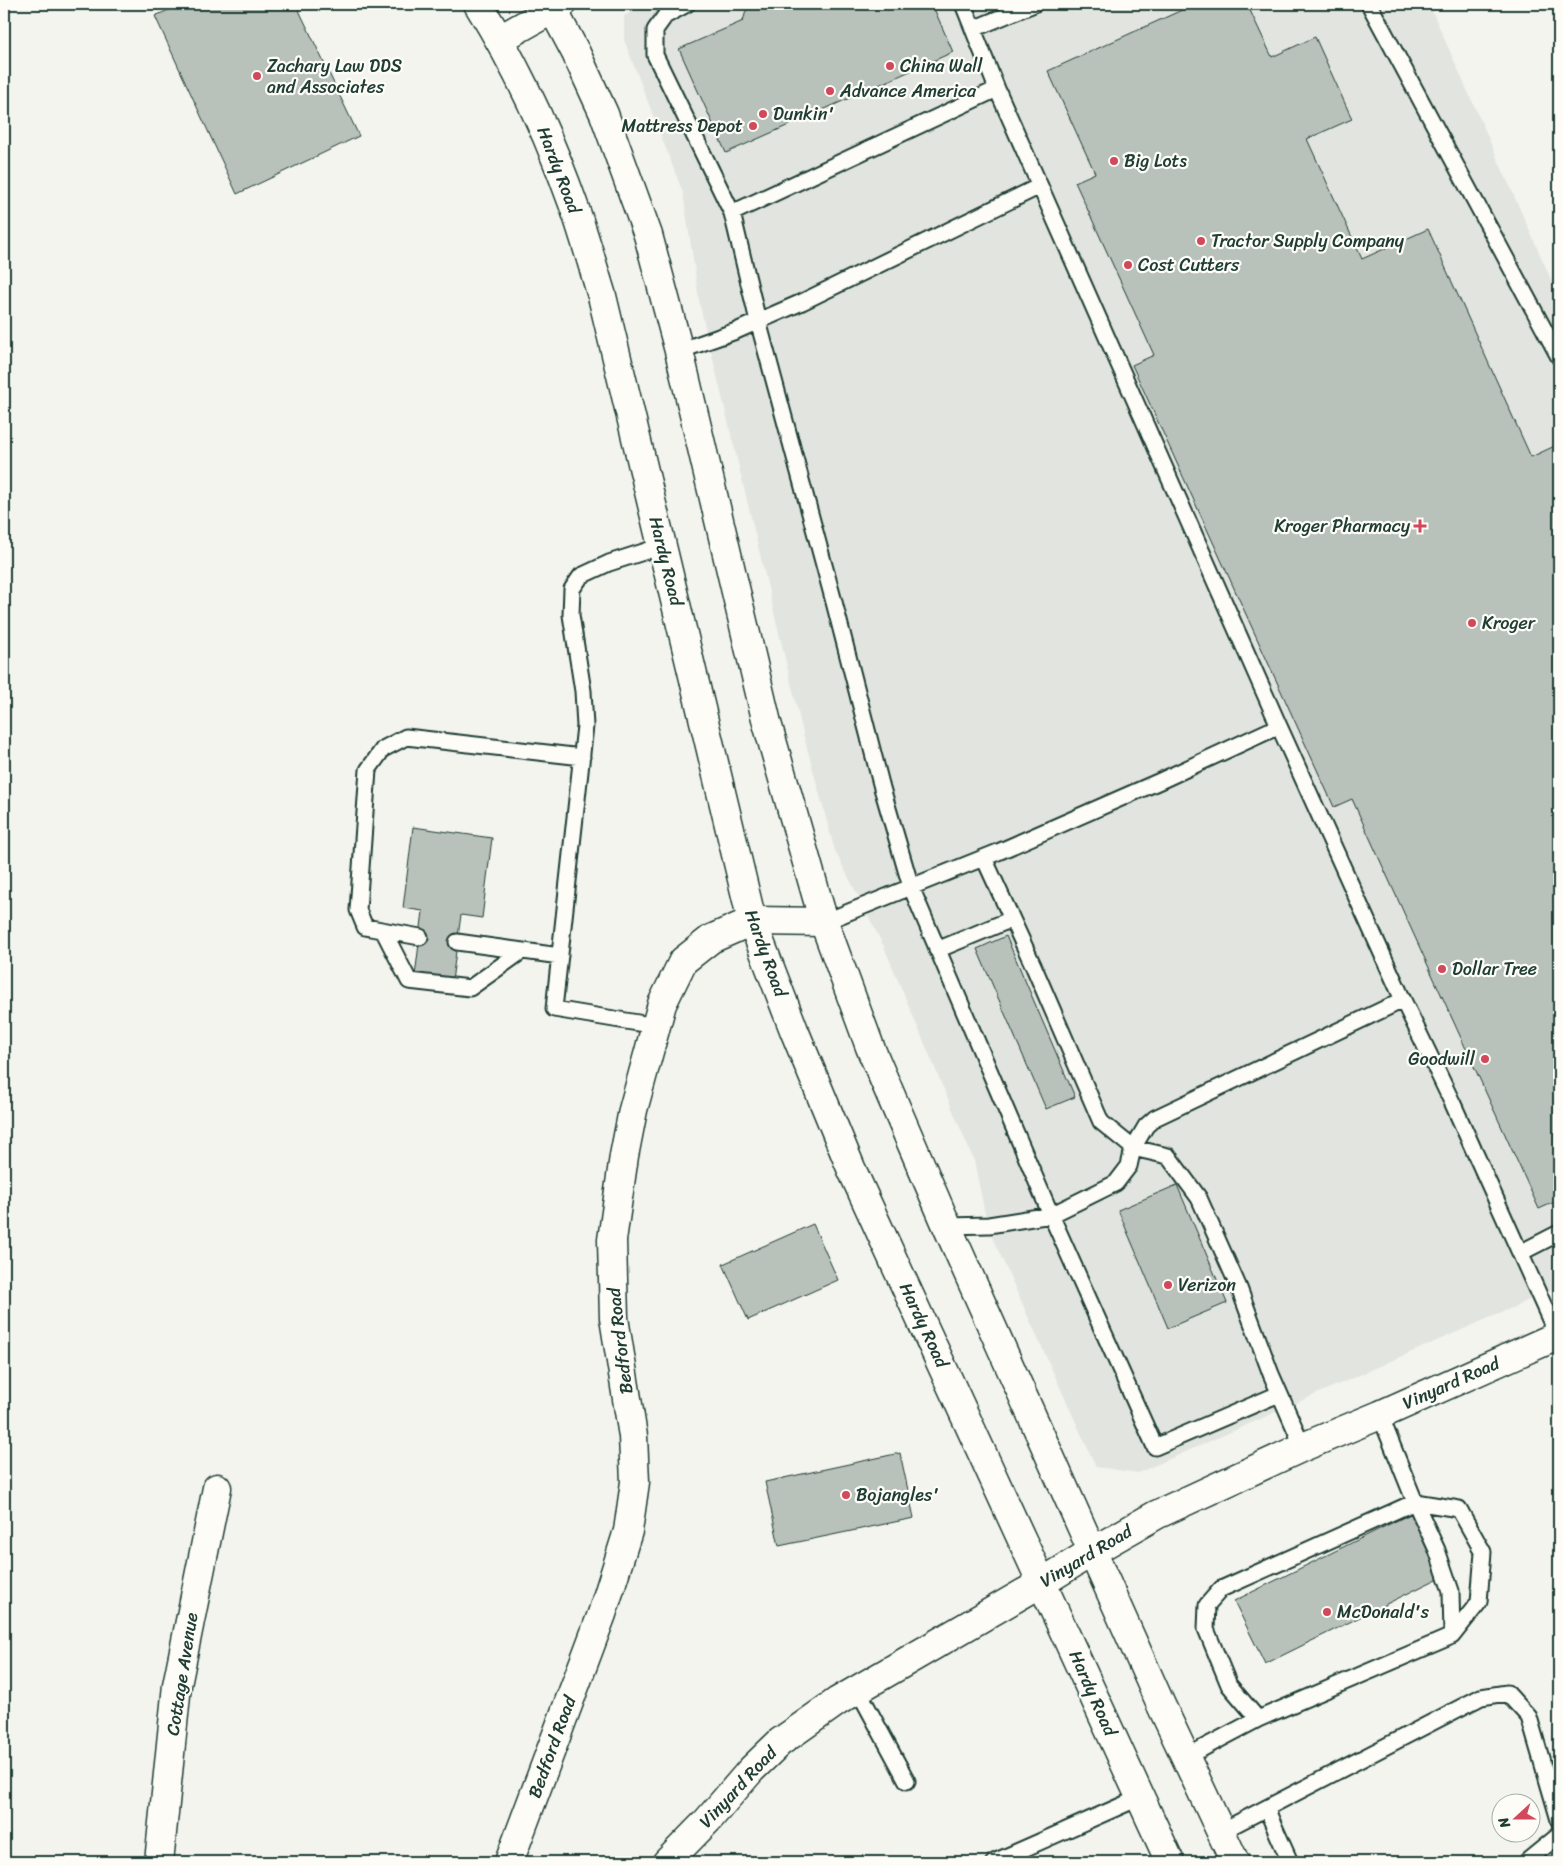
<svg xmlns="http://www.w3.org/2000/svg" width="1563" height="1866" font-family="Sriracha,sans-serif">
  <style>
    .built { fill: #e2e5df }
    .building { fill: #b9c1bb; stroke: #1f3d34 }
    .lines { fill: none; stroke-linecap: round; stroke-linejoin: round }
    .service-casing { stroke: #1f3d34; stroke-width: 19 }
    .minor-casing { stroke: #1f3d34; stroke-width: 31 }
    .tertiary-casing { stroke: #1f3d34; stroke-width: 31 }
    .primary-casing { stroke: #1f3d34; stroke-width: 31 }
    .service { stroke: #fdfcf7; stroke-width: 15 }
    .minor { stroke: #fdfcf7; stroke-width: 28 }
    .tertiary { stroke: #fdfcf7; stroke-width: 28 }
    .primary { stroke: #fdfcf7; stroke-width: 28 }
    .poi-dot { fill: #d1495b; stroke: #fdfcf7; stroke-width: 2 }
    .labels { text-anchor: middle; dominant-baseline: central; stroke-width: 4.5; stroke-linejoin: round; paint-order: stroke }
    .poi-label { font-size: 18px; fill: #1f3d34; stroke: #fdfcf7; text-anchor: start }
    .street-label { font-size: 18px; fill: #1f3d34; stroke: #fdfcf7 }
  </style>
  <rect width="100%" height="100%" fill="#f4f4ef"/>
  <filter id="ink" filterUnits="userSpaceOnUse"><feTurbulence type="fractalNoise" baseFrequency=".02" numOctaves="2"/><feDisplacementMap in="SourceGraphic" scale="10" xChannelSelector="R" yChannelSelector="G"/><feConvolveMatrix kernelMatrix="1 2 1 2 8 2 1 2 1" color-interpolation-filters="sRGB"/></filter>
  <g filter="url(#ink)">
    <!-- built -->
    <path class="built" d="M645 4H1429L1559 297V1287L1138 1473 1096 1467 988 1228 974 1161 884 947 835 851 804 737 700 306 683 193 624 40V16Z"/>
    <!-- building -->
    <path class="building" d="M182 4H296L359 136 237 194 155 16Z
      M748 4H932L953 52 726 153 679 49 743 21Z
      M1195 4H1247L1272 57 1315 37 1352 119 1307 139 1362 259 1428 229 1531 457 1559 444V1200L1539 1209 1352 799 1334 807 1132 365 1154 355 1075 182 1095 173 1048 71Z
      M413 827 492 838 482 918 461 915 452 981 415 976 423 911 403 908Z
      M1006 936 1075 1097 1046 1109 977 949Z
      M1177 1185 1227 1303 1168 1328 1118 1210Z
      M813 1224 838 1280 748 1320 723 1264Z
      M900 1453 914 1518 779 1546 765 1482Z
      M1412 1513 1443 1576 1265 1664 1234 1601Z"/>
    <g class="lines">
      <!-- service casing -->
      <g class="service-casing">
        <path id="service" d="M687 4 665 16 655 30V55L732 213
          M963 4 997 89 1279 726 1403 1000 1453 1104 1557 1335
          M1369 4 1559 357
          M973 29 1034 4
          M997 89 732 213 758 321 834 602 882 788 911 887 1051 1215 1155 1447 1279 1394
          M679 351 736 331 802 302 1040 186
          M984 858 1033 965 1101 1122 1133 1148 1168 1156 1199 1198 1239 1288 1271 1374 1303 1447
          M824 922 998 852 1160 781 1279 726
          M384 932 409 981 470 988 522 951
          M420 937 365 927 358 910 368 770 383 749 406 737 582 757
          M457 942 560 956
          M937 950 1012 919
          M656 1026 554 1009 585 726 583 691 571 615 572 589 581 576 609 563 662 546
          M947 1226 989 1225 1051 1215 1116 1183 1129 1166 1133 1148 1146 1126 1155 1118 1403 1000
          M1520 1253 1559 1233
          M1380 1415 1415 1502 1437 1550 1451 1591 1452 1636
          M1415 1502 1459 1509 1483 1552 1479 1602 1452 1636 1258 1719 1229 1685 1206 1629 1207 1605 1221 1589Z
          M858 1690 907 1781
          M1186 1757 1258 1719
          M1266 1808 1290 1862
          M1222 1831 1481 1697 1507 1693 1529 1717 1559 1820
          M994 1862 1141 1797
          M1526 1862 1559 1835"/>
      </g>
      <!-- minor casing -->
      <g class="minor-casing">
        <path id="minor" d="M500 39 562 4
          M1093 1551 1156 1515 1303 1447 1380 1415 1559 1335
          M159 1862 177 1685 217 1488
          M509 1862 602 1614 628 1531 635 1482 633 1436 614 1318 612 1240 624 1156 633 1110 662 1004 683 961 711 939 752 921 824 922"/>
      </g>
      <!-- tertiary casing -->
      <g class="tertiary-casing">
        <path id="tertiary" d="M667 1862 708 1820 751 1770 780 1742 838 1701 1043 1582 1093 1551"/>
      </g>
      <!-- primary casing -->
      <g class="primary-casing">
        <path id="primary" d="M478 4C518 68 550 138 575 209 585 238 593 267 602 296L752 921 794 1030 851 1168 1170 1862
          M550 4 576 53 604 114 648 235 679 351 767 723 824 922 870 1047 947 1226 1161 1705 1235 1862"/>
      </g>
      <!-- service -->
      <use href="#service" class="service"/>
      <!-- minor -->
      <use href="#minor" class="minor"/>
      <!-- tertiary -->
      <use href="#tertiary" class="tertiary"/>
      <!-- primary -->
      <use href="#primary" class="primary"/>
    </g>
  </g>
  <!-- markers -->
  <g class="poi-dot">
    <circle cx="890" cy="66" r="5"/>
    <circle cx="257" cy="76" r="5"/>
    <circle cx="830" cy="91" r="5"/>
    <circle cx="763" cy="114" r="5"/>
    <circle cx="753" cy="126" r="5"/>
    <circle cx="1114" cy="161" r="5"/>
    <circle cx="1201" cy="241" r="5"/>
    <circle cx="1128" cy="265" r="5"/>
    <path d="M1417.5 518.5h5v5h5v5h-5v5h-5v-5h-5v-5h5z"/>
    <circle cx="1472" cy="623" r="5"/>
    <circle cx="1442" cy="969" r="5"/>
    <circle cx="1485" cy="1059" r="5"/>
    <circle cx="1168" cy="1285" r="5"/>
    <circle cx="846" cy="1495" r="5"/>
    <circle cx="1327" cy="1612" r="5"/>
  </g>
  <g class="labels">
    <!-- poi labels -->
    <g class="poi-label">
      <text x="267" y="66">Zachary Law DDS<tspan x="267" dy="21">and Associates</tspan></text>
      <text x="900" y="66">China Wall</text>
      <text x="840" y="91">Advance America</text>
      <text x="773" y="114">Dunkin'</text>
      <text x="743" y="126" text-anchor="end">Mattress Depot</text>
      <text x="1124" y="161">Big Lots</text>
      <text x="1211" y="241">Tractor Supply Company</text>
      <text x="1138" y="265">Cost Cutters</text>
      <text x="1410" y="526" text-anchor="end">Kroger Pharmacy</text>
      <text x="1482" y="623">Kroger</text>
      <text x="1452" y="969">Dollar Tree</text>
      <text x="1475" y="1059" text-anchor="end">Goodwill</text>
      <text x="1178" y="1285">Verizon</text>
      <text x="856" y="1495">Bojangles'</text>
      <text x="1337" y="1612">McDonald's</text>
    </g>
    <!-- street labels -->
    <g class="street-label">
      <text transform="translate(559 170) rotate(69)">Hardy Road</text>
      <text transform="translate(666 561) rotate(76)">Hardy Road</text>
      <text transform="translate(766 953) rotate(70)">Hardy Road</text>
      <text transform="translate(924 1325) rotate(65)">Hardy Road</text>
      <text transform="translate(620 1341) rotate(-97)">Bedford Road</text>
      <text transform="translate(1451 1383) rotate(-24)">Vinyard Road</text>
      <text transform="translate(1086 1556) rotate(-31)">Vinyard Road</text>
      <text transform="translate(182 1674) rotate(-81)">Cottage Avenue</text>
      <text transform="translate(1093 1693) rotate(66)">Hardy Road</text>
      <text transform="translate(552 1747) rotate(-70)">Bedford Road</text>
      <text transform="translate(738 1787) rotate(-47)">Vinyard Road</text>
    </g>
  </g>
  <!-- margin -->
  <rect width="1563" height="1866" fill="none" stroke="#fdfcf7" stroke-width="20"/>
  <rect x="10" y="10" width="1543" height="1846" fill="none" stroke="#1f3d34" stroke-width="2" filter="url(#ink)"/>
  <!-- north arrow -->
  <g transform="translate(1516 1818) rotate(249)"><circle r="24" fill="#fdfcf7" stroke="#a4b0a9"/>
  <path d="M0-4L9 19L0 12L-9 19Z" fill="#d1495b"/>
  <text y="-8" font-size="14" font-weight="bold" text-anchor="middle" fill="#1f3d34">N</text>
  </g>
</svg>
